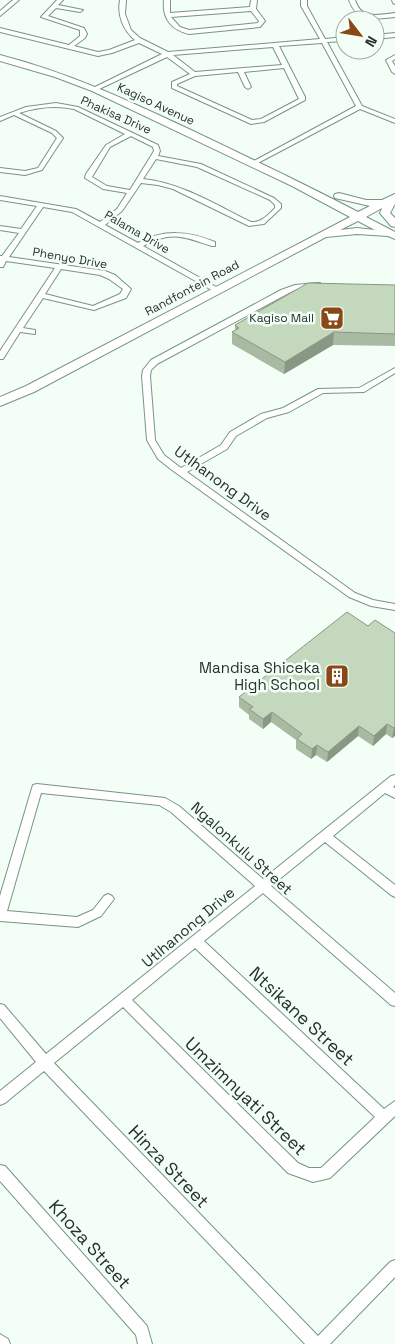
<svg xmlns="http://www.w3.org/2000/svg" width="395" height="1344" font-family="'Space Grotesk',sans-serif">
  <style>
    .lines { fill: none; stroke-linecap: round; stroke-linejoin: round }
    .street-casing { stroke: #779583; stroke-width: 2 }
    .secondary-casing { stroke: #779583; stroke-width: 2 }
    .street { fill: #fff; fill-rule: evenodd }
    .secondary { fill: #fff; fill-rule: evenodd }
    .wall { fill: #a9baa3 }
    .shaded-wall { fill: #899785 }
    .building { fill: #c4d8be; stroke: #899785 }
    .labels { text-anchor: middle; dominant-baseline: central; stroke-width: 5; stroke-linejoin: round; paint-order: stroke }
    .far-street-label { font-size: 12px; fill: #25322a; stroke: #f2fef6 }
    .far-poi-label { font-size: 12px; fill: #25322a; stroke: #f2fef6; text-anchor: end }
    .street-label { font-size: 15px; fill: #25322a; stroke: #f2fef6 }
    .poi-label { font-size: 15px; fill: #25322a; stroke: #f2fef6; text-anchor: end }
    .near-street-label { font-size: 18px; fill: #25322a; stroke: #f2fef6 }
  </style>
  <rect width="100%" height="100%" fill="#f2fef6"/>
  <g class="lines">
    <!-- street casing -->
    <g class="street-casing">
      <path id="street" d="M13 0H19L0 16V11Z
        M57 0H63L58 5 83 10 80 12 56 8 48 16 84 28 87 34 85 38 74 46 98 52 109 50 135 40C123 30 117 15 120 0H126L125 14 131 30 140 38 168 52 320 39 301 6V0H307V6L325 39 345 37V41L327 42 362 106 395 119V123L360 109 256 164H252V162L356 106 322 43 279 46 305 97V100L264 122 251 124 172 88V82L190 74 167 57 97 90H93V88L162 54 139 43 112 53 98 56 0 32V28L69 45 80 36V30L41 17ZM273 47 282 65 195 72 173 55ZM284 68 299 99 261 119 252 120 177 86V84L195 76 238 72 245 87 248 89 251 87 244 72Z
        M164 0H170V13L250 7 251 0H257L256 9 265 21 260 27 189 34C171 30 162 18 164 0ZM251 11 259 21 258 23 189 30 180 27 171 17Z
        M349 0H355C361 20 378 15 395 13V17C375 19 357 23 349 0Z
        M392 0H395V4L393 3Z
        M395 33V37L375 39V35Z
        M395 55V59L392 61 395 66V74L392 72 386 60Z
        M56 103 78 107 158 145 160 151 158 156 201 164 274 198 281 204V208L264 224 249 226 173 189 158 185 141 183 122 211 105 225 138 243C164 229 188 231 215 242V246H212C184 237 172 230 143 246L220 289 221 291 217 293 72 212 43 207 9 257 105 271 115 275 131 289 126 298 94 310 43 298 23 328 35 330V334L20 332 3 359H0V351L55 268 6 261 3 267H0V256H2L19 233 0 230V226L21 229 37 206 0 200V196L76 209 100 222 117 209 127 193 103 189 85 178 86 174 106 145 125 134 74 109C55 105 38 107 19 113L56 131 63 138 42 170 25 175 0 172V168L25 171 38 168 57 138 52 133 14 115 0 121V117L26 107ZM131 136 153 147 154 151 130 190 107 186 92 177 110 147ZM156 159 197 167 270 200 275 205V208C268 215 261 223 251 222 216 205 182 183 143 179ZM61 269 100 275 109 279 123 289 120 294 93 306 45 294Z
        M317 283H320V287L297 289 287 294 157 364 151 370 150 376 155 440 164 455 181 468 221 445 230 432 261 414 283 408 318 389 359 388 395 368V373L364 392 323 393 289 412 267 418 236 436 227 449 187 472 355 593 373 600 395 604V610L371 606 349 597 172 470 158 459 147 440 142 376 143 370 151 360 281 290 295 285Z
        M395 775V785L393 787 395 788V798L385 793 333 836 395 885V897L391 895 325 842 271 886 395 993V1006L391 1005 263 893 204 941 384 1109 395 1101V1116L330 1178 313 1182 288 1173 123 1007 54 1063 318 1336 390 1262 395 1260V1277L330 1344H305L44 1071 5 1103 0 1105V1091L36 1062 0 1018V1004L4 1005 46 1054 255 886 171 812 159 805 41 793 7 911 77 917 93 910 104 896 108 894 112 896 114 899 101 916 78 927 0 921V896L32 788 33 785 37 784 165 798 179 806 263 879 391 776ZM195 948 375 1117 321 1168H309L298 1163 132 1000Z
        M0 1165 5 1166 147 1326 152 1344H138L136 1335 0 1181Z
        M0 1334 8 1339 10 1344H0Z"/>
    </g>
    <!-- secondary casing -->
    <g class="secondary-casing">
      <path id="secondary" d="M0 55C69 73 127 100 191 130 247 157 303 183 358 212L370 206 335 198 334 196 335 194 339 193 366 200H382L395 194V204L390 213 395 218V227L391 226 380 213 382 208 366 217 395 232V239L388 236 357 234 326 237 34 392 0 406V397L26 386 350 217 292 186 92 91 55 77 0 61ZM358 221 375 230 357 228 340 230Z"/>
    </g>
    <!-- street -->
    <use href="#street" class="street"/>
    <!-- secondary -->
    <use href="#secondary" class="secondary"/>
  </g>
  <!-- wall -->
  <path class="wall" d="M395 285V346L333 345 284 374 232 344V332L235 330V325Z
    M368 626 395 633V736L392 738 386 734 373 746 358 736 327 762 316 755 311 759 296 749V740L271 722 263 729 249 719V715L239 707V697Z"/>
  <!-- shaded-wall -->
  <path class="shaded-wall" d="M334 332 333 345 284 374 285 362Z
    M272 712 271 722 263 729V719Z
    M387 724 386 734 373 746 374 736Z
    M359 726 358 736 327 762 328 752Z
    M395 727V736L392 738 394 728Z
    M317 745 316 755 311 759 312 749Z"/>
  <!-- building -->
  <path class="building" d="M308 283 395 285V334L334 332 285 362 232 332 239 328 235 325Z
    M347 612 368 626 375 620 395 633V727L394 728 387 724 374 736 359 726 328 752 317 745 312 749 297 739 302 734 272 712 263 719 249 709 253 707 239 697Z"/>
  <!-- icons -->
  <defs>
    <g id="supermarket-square" transform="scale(1.25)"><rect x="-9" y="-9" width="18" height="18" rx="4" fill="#8a4817" stroke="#f2fef6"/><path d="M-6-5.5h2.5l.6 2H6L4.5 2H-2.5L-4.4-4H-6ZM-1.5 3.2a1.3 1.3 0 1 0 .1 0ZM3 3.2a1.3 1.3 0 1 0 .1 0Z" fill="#fff"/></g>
    <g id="building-square" transform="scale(1.25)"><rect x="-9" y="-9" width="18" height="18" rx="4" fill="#8a4817" stroke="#f2fef6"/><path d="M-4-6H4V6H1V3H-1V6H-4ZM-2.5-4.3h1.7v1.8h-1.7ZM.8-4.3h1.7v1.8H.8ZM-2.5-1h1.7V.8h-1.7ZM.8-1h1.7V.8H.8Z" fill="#fff"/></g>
  </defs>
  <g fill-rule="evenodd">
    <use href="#supermarket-square" x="332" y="318"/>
    <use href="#building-square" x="337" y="676"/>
  </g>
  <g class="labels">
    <!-- far-street labels -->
    <g class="far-street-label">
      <text transform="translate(156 104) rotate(25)">Kagiso Avenue</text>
      <text transform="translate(116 115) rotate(24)">Phakisa Drive</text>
      <text transform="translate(137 232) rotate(30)">Palama Drive</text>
      <text transform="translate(70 258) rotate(10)">Phenyo Drive</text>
      <text transform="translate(192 288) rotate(-28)">Randfontein Road</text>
    </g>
    <!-- far-poi labels -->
    <g class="far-poi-label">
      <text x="314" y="318">Kagiso Mall</text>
    </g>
    <!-- street labels -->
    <g class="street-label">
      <text transform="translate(223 483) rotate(36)">Utlhanong Drive</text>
      <text transform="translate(242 848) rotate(42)">Ngalonkulu Street</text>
      <text transform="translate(188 927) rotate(-40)">Utlhanong Drive</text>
    </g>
    <!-- poi labels -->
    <g class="poi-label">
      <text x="320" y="667">Mandisa Shiceka<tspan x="320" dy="17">High School</tspan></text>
    </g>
    <!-- near-street labels -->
    <g class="near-street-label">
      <text transform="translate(302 1016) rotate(43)">Ntsikane Street</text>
      <text transform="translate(246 1096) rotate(44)">Umzimnyati Street</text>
      <text transform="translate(169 1166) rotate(46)">Hinza Street</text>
      <text transform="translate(90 1244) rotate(48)">Khoza Street</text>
    </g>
  </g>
  <!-- north arrow -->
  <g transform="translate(360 35) rotate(121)"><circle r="24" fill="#f2fef6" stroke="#a0aca4"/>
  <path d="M0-4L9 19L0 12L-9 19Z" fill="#8a4817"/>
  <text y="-8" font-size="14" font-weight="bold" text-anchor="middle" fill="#25322a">N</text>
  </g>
</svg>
